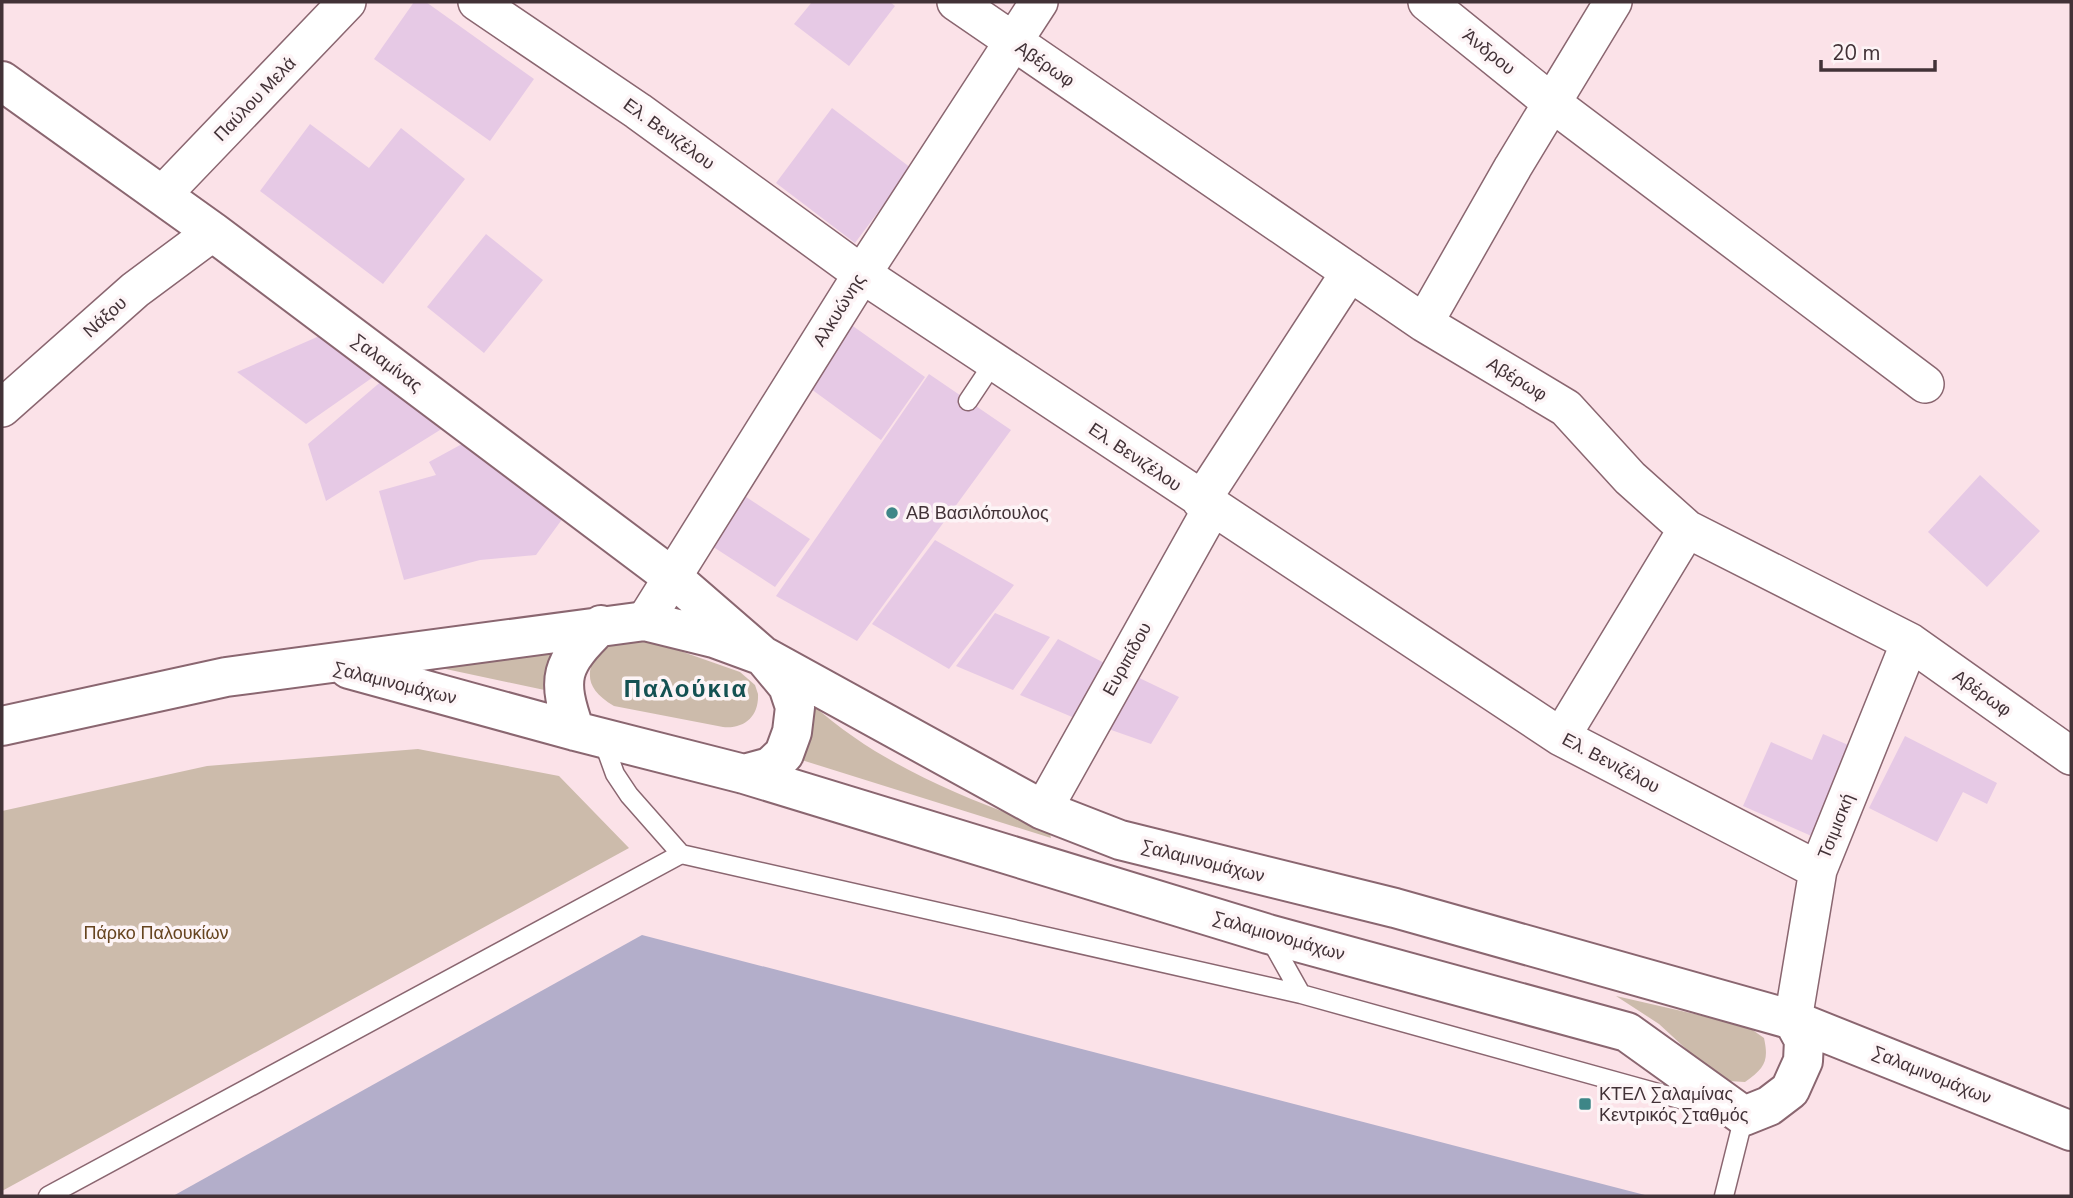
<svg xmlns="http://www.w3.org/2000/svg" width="2073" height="1198" font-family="'Nunito Sans',sans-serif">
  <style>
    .green { fill: #ccbbab }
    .water { fill: #b3aeca }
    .building { fill: #e6c9e5 }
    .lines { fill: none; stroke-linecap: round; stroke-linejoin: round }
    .service-casing { stroke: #8a6670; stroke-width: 21 }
    .minor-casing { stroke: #8a6670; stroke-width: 40 }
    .secondary-casing { stroke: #8a6670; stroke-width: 42 }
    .service { stroke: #fff; stroke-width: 18 }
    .minor { stroke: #fff; stroke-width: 37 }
    .secondary { stroke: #fff; stroke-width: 38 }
    .poi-dot { fill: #3e8687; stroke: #fdf4f6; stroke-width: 2.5 }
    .labels { text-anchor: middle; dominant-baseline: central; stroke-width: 7; stroke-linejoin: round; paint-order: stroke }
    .street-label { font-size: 18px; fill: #423237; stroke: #fdf4f6 }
    .poi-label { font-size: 18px; fill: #423237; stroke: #fdf4f6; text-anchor: start }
    .park-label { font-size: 18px; fill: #66441f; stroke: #fdf4f6 }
    .district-label { font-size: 24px; font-weight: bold; letter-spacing: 2px; fill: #145152; stroke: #fdf4f6 }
  </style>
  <rect width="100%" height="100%" fill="#fbe2e8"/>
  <!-- green -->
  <path class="green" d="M649 640 740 672 755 685 758 694C759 716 745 729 723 727L614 706C582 687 586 670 602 642Z
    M557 648C543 667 544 672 554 692L427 665Z
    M812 704C879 765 965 798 1049 829L1051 838 792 757Z
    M418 749 559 776 629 848 2 1191V811L207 766Z
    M1616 996 1747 1026 1764 1038C1769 1061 1765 1068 1745 1082L1728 1081 1710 1071 1659 1024Z"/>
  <!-- water -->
  <path class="water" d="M642 935 1645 1195 1644 1196H173Z"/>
  <!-- building -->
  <path class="building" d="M414 2H426L534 79 490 141 374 59Z
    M812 2H890L895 6 849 66 794 24Z
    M832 108 911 168 855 243 776 183Z
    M310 124 369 168 401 128 465 179 383 284 260 191Z
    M486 234 543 280 484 353 427 307Z
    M850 324 925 377 881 440 807 386Z
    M324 334 379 373 306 424 237 372Z
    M929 374 1011 430 857 641 776 596Z
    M384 379 448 425 326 501 308 444Z
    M462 444 563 518 536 555 480 560 404 580 379 491 436 475 429 462Z
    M1980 475 2040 531 1987 587 1928 532Z
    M734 489 810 539 775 587 701 539Z
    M935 540 1014 585 949 669 872 624Z
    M995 613 1050 637 1013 690 956 666Z
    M1058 639 1114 668 1084 722 1020 695Z
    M1131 674 1179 697 1151 744 1100 726Z
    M1823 734 1855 748 1816 838 1743 806 1771 742 1812 760Z
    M1905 736 1997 783 1987 804 1963 792 1937 842 1869 808Z"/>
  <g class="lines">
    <!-- service casing -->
    <g class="service-casing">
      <path id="service" d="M968 401 994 362
        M602 738 615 774 629 795 681 854 1301 994 1712 1108
        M1269 937 1301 994
        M48 1196 681 854
        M1724 1196 1744 1116 1739 1115"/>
    </g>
    <!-- minor casing -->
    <g class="minor-casing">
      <path id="minor" d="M477 2 638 111 862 274 1561 737 1818 870
        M956 2 1424 323 1566 408 1630 478 1687 529 1910 642 2071 756
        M1427 2 1552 103 1925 384
        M162 195 347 2
        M1424 323 1513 167 1613 2
        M2 408 135 290 213 232
        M1201 501 1350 272
        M645 621 862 274 1039 2
        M1561 737 1687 529
        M1043 810 1212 508
        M1793 1020 1818 870 1910 642"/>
    </g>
    <!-- secondary casing -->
    <g class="secondary-casing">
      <path id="secondary" d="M2 81 213 232 672 577 763 656 788 686 795 707 792 732 784 754 770 767 744 774
        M349 669 575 731 744 774 1268 934 1627 1032 1744 1116 1769 1106 1790 1090 1803 1061 1804 1040 1793 1020
        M2 726 226 677 645 621 714 638 763 656 1043 810 1120 840 1395 908 1793 1020 2071 1131
        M575 731C556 677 560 665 601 625"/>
    </g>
    <!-- service -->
    <use href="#service" class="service"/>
    <!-- minor -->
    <use href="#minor" class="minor"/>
    <!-- secondary -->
    <use href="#secondary" class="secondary"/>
  </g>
  <!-- markers -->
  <g class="poi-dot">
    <circle cx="892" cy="513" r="7"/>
    <rect x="1578" y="1097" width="14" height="14" rx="3.5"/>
  </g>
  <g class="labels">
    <!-- street labels -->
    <g class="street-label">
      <text transform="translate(1489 52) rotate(39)">Άνδρου</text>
      <text transform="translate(1045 64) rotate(34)">Αβέρωφ</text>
      <text transform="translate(255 99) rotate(-46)">Παύλου Μελά</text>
      <text transform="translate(669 134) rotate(36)">Ελ. Βενιζέλου</text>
      <text transform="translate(839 310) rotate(-58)">Αλκυώνης</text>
      <text transform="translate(105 317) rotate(-42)">Νάξου</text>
      <text transform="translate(387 363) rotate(37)">Σαλαμίνας</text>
      <text transform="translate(1517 379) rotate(31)">Αβέρωφ</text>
      <text transform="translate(1135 457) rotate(34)">Ελ. Βενιζέλου</text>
      <text transform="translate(1127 659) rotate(-61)">Ευριπίδου</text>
      <text transform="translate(395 683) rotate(14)">Σαλαμινομάχων</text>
      <text transform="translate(1982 693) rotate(35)">Αβέρωφ</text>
      <text transform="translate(1611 763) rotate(28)">Ελ. Βενιζέλου</text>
      <text transform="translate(1836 826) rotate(-68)">Τσιμισκή</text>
      <text transform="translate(1203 861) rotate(14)">Σαλαμινομάχων</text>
      <text transform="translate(1279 936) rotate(16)">Σαλαμιονομάχων</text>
      <text transform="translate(1932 1075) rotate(22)">Σαλαμινομάχων</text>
    </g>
    <!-- poi labels -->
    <g class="poi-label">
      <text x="906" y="513">ΑΒ Βασιλόπουλος</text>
      <text x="1599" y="1094">ΚΤΕΛ Σαλαμίνας<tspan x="1599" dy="21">Κεντρικός Σταθμός</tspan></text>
    </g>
    <!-- park labels -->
    <g class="park-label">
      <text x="156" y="933">Πάρκο Παλουκίων</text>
    </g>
    <!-- district labels -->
    <g class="district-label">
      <text x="686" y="689">Παλούκια</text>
    </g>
  </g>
  <!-- border -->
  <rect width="2073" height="1198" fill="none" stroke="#423237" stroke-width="7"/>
  <!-- scale -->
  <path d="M1821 60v10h114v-10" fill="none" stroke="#423237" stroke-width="3.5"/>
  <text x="1832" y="60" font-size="21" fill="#423237" stroke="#fdf4f6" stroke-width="5" paint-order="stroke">20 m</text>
</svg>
